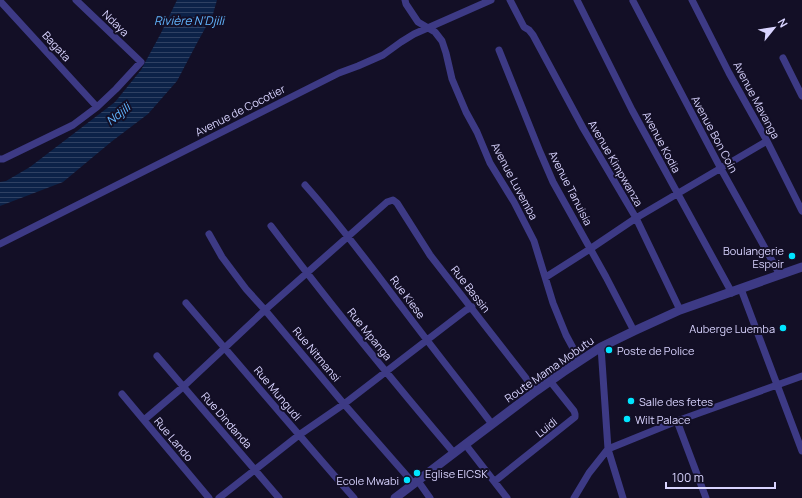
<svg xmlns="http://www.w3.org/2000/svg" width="802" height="498" font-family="Manrope,sans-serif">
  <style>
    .water { fill: url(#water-rules) }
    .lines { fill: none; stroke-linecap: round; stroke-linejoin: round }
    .minor { stroke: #3d3a85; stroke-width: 7 }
    .tertiary { stroke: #3d3a85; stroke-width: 9 }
    .poi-dot { fill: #00e5ff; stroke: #130f26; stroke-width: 1.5 }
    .labels { text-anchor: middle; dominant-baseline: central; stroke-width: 4; stroke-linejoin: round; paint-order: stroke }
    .street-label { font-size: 11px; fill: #d9d4ff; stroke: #130f26 }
    .poi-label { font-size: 11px; fill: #d9d4ff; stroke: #130f26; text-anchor: start }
    .water-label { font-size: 12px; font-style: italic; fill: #62b6ff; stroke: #130f26 }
  </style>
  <defs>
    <pattern id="water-rules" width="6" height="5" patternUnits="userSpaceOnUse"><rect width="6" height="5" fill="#0c2248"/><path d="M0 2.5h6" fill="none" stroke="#2f4163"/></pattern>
  </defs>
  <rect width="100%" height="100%" fill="#130f26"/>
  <!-- water -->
  <path class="water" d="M177 0H217L213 14 197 43 177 81 148 114 111 142 63 182 0 206V182L6 181 30 167 115 102 141 70 161 33Z"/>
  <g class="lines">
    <!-- minor -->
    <path class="minor" d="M405 0 406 4 418 22 435 32 442 41 446 53 452 79 466 112 477 132 490 163 514 202 534 241 553 303 566 335 580 361
      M510 0 524 27 529 30 533 35 583 128 636 218 680 310
      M577 0 632 110 732 293
      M692 0 729 73 767 141 802 211
      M0 1 97 107
      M633 1 721 169 780 275
      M499 50 540 152 553 182 606 277 634 331
      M783 58 802 96
      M0 159H3L73 125 97 107 116 89 141 62 76 0
      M305 185C339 223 370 265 401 306 431 346 462 385 492 424
      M271 226C330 304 391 379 454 453
      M209 234 222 257 246 289 265 310 344 404 414 484
      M0 244 339 73 358 66 383 55 401 42 414 34 491 0
      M546 277 590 249 636 218 767 141
      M741 289 802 451
      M186 303C242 368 297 433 354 498
      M601 347 608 449 623 498
      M157 356 279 498
      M122 394 209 498
      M144 420 184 386 265 310 387 202 393 200 397 203 430 255 536 391
      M677 421 706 498
      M465 444 507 498
      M418 481 430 498
      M495 481 575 417V414L574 411 550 381
      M219 498 299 435 344 404 466 310 472 307
      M574 498 589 473 608 449 677 421 802 376"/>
    <!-- tertiary -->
    <path class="tertiary" d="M395 498 475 437 536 391 563 372 601 347 634 331 680 310 802 267"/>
  </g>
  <!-- markers -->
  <g class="poi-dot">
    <circle cx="792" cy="256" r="4"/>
    <circle cx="783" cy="328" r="4"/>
    <circle cx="609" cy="350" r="4"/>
    <circle cx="631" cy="401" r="4"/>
    <circle cx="627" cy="419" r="4"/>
    <circle cx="417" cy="473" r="4"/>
    <circle cx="407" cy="480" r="4"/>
  </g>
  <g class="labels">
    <!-- street labels -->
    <g class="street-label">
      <text transform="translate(116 23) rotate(44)">Ndaya</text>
      <text transform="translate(57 46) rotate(48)">Bagata</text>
      <text transform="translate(757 100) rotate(62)">Avenue Mavanga</text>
      <text transform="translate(240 110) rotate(-27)">Avenue de Cocotier</text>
      <text transform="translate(715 134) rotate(62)">Avenue Bon Coin</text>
      <text transform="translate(662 142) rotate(62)">Avenue Kodia</text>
      <text transform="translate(616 163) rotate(60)">Avenue Kimpwanza</text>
      <text transform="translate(515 181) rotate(62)">Avenue Luvemba</text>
      <text transform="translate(571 188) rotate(63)">Avenue Tanuisia</text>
      <text transform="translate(471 289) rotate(52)">Rue Bassin</text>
      <text transform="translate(408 297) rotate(53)">Rue Kiese</text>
      <text transform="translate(370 334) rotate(51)">Rue Mpanga</text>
      <text transform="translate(317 354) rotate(50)">Rue Nitmansi</text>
      <text transform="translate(549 369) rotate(-35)">Route Mama Mobutu</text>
      <text transform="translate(278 393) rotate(50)">Rue Mungudi</text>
      <text transform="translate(227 420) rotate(49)">Rue Dindanda</text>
      <text transform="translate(546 427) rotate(-38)">Luidi</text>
      <text transform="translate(174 439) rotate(50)">Rue Lando</text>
    </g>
    <!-- poi labels -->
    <g class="poi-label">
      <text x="784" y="250" text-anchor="end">Boulangerie<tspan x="784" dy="13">Espoir</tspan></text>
      <text x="775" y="328" text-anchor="end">Auberge Luemba</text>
      <text x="617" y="350">Poste de Police</text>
      <text x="639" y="401">Salle des fetes</text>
      <text x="635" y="419">Wilt Palace</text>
      <text x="425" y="473">Eglise EICSK</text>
      <text x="399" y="480" text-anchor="end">Ecole Mwabi</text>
    </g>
    <!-- water labels -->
    <g class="water-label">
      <text x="189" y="20">Rivière N'Djili</text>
      <text transform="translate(118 114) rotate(-39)">Ndjili</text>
    </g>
  </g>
  <!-- north arrow -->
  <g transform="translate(774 28) rotate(60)" stroke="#130f26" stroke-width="3" paint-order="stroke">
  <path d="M0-3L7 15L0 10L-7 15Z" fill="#d9d4ff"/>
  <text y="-6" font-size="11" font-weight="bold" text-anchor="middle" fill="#d9d4ff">N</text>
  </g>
  <!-- scale -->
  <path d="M666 482v6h109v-6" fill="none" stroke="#d9d4ff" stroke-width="2"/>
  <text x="672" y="482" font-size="12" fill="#d9d4ff" stroke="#130f26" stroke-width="3" paint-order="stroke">100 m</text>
</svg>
